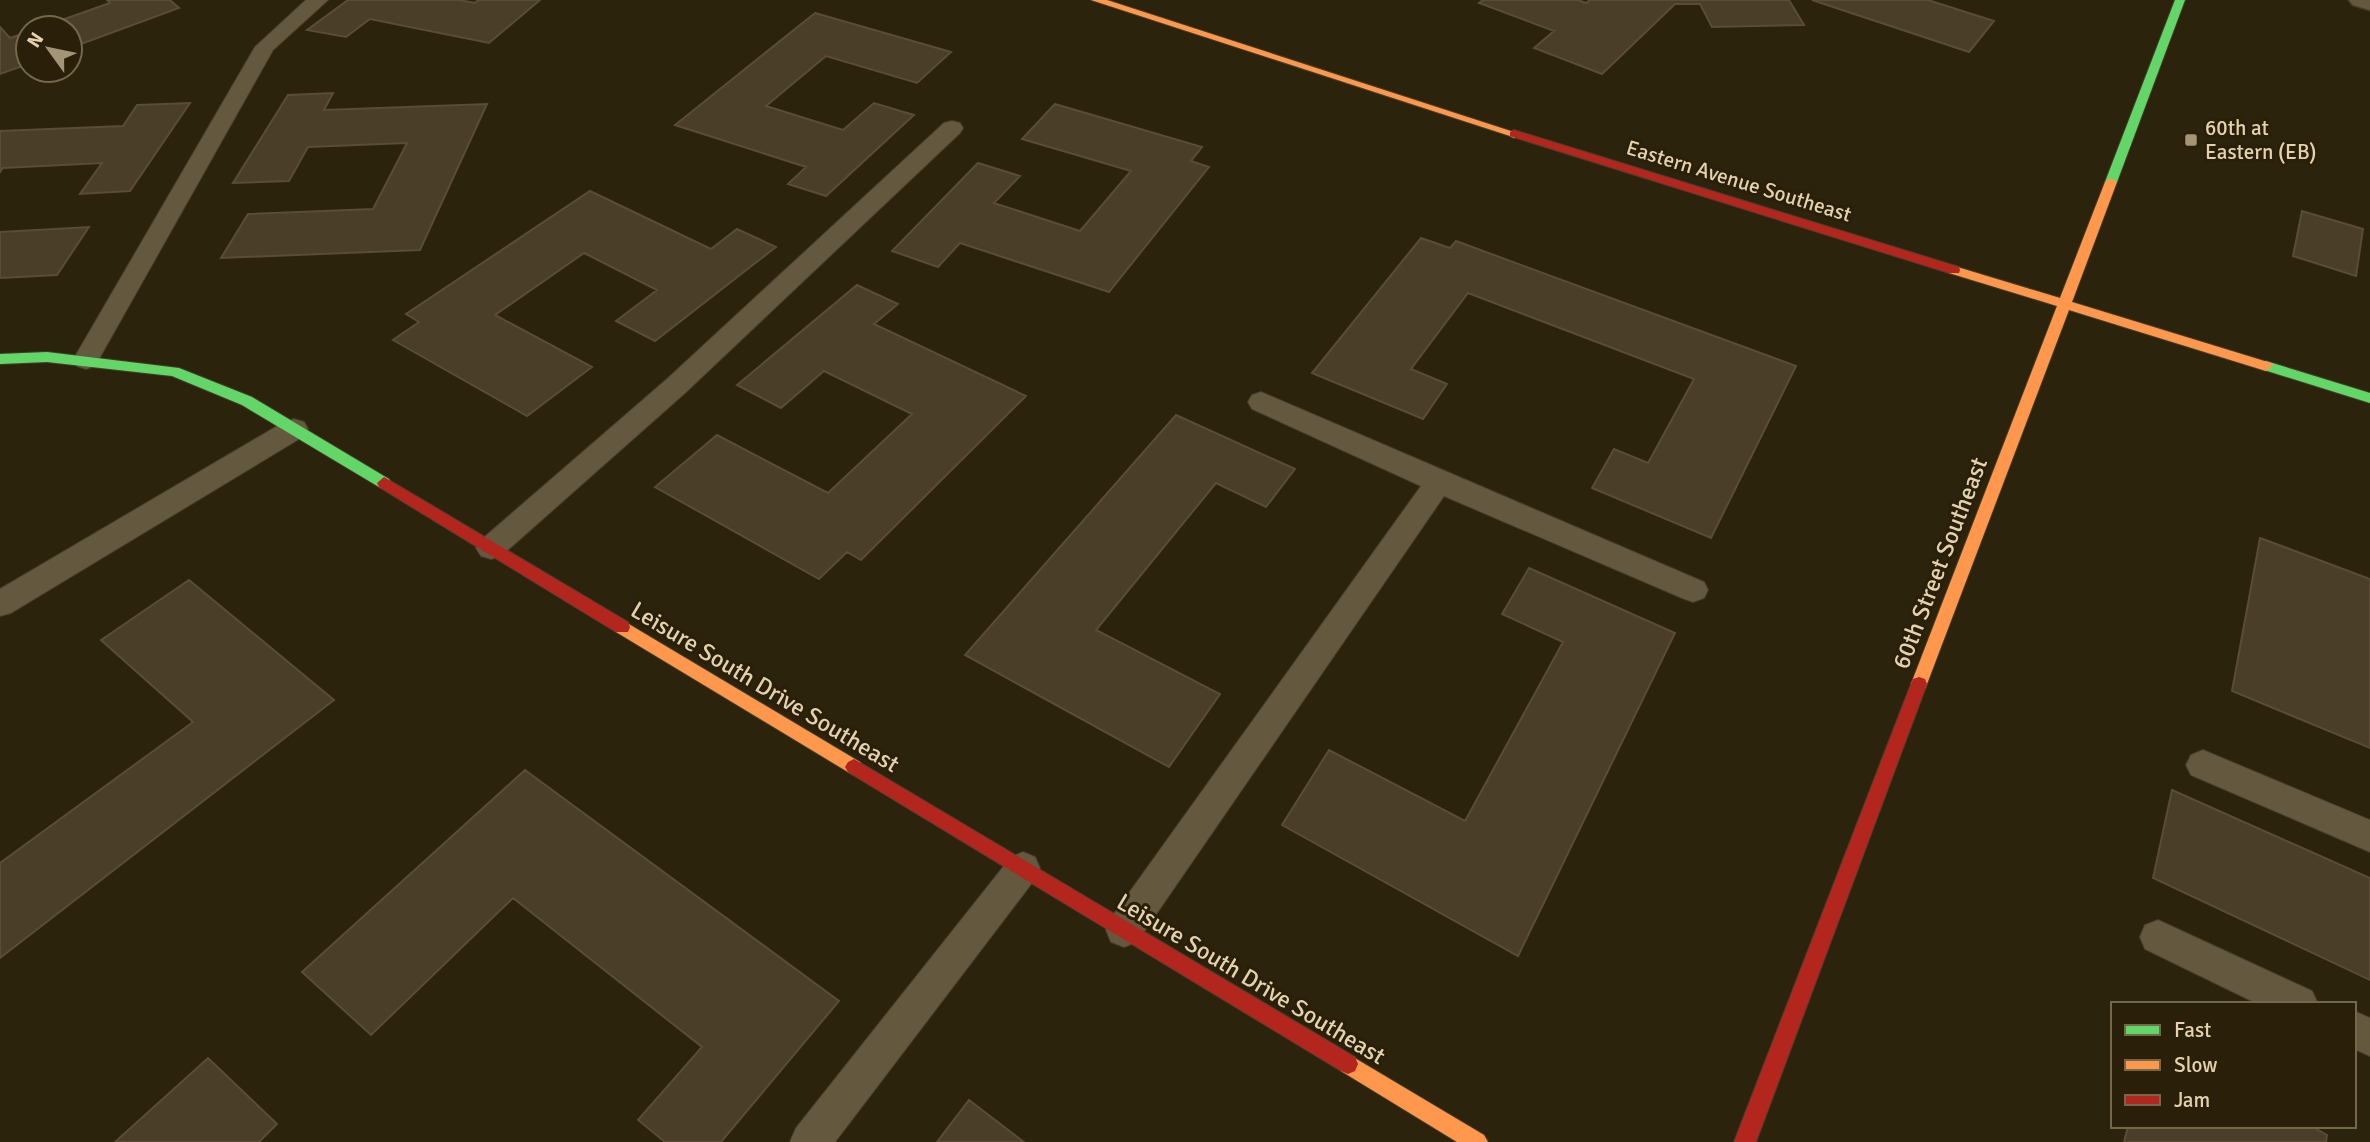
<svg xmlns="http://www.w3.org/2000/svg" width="2370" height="1142" font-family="Signika,sans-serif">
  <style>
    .building { fill: #4b3e28; stroke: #5a4c36; stroke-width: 2 }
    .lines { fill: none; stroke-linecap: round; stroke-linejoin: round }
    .lane-casing { stroke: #463d2c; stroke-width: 2 }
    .street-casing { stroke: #463d2c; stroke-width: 3 }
    .fast-casing { stroke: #463d2c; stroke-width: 2 }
    .slow-casing { stroke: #463d2c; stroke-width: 2 }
    .jam-casing { stroke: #463d2c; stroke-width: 2 }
    .lane { fill: #64593e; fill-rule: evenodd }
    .street { fill: #64593e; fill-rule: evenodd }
    .fast { fill: #63d668; fill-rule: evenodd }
    .slow { fill: #ff974d; fill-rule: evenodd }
    .jam { fill: #b3261e; fill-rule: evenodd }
    .poi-dot { fill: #a49576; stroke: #2a1f08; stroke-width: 2.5 }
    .labels { text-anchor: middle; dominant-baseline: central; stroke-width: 6; stroke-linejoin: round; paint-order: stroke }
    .far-poi-label { font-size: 21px; fill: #e4d2af; stroke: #2a1f08; text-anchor: start }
    .far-street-label { font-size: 21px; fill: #e4d2af; stroke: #2a1f08 }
    .street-label { font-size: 24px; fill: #e4d2af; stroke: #2a1f08 }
  </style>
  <rect width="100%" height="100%" fill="#2c230d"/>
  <!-- building -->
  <path class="building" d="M107 0H170L179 8 70 48V28H39L110 3Z
    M348 0H459L475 3 478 0H540L489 43 370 19 346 37 307 30Z
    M1483 0H1578L1586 3 1590 0H1789L1804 25 1712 27 1700 4H1675L1602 74 1534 48 1554 31 1479 3Z
    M1812 0H1928L1994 21 1969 52Z
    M815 13 951 52 917 83 826 56 766 106 843 130 874 103 914 115 826 196 788 184 806 167 675 125Z
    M0 27 10 38 28 32V64L0 74Z
    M333 93 324 110 487 104 420 250 221 258 248 214 373 209 407 143 308 147 289 181 233 183 288 95Z
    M190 103 130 191 80 194 102 163 3 168 0 172V131L123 126 137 105Z
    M1055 104 1202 147 1191 161 1209 167 1109 292 960 243 938 267 892 251 978 163 1020 176 994 203 1080 231 1131 171 1022 139Z
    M590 191 711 249 737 229 776 247 655 341 616 321 657 290 584 253 495 315 592 367 527 416 393 340 419 322 406 314Z
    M2302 211 2363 229 2356 276 2293 256Z
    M89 227 57 275 0 278V232Z
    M1421 238 1450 248 1456 241 1796 366 1711 538 1592 488 1614 449 1648 463 1694 379 1468 293 1411 369 1447 384 1423 419 1312 373Z
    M857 285 898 304 874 324 1026 396 861 560 847 552 819 579 655 487 717 435 828 493 912 414 824 371 781 408 737 385Z
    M1176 415 1295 469 1266 507 1216 483 1096 630 1220 694 1169 767 965 655Z
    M2260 538 2370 579V748L2232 691Z
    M1529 568 1675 633 1518 956 1282 825 1329 750 1465 821 1563 642 1502 614Z
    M189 580 334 700 0 958V863L193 722 101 640Z
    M525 770 839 1001 721 1142H665L638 1120 702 1047 513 898 371 1035 302 972Z
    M2172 790 2370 878V980L2153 878Z
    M208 1058 277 1124 259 1142H115Z
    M969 1100 1024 1142H937Z
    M2128 1126H2311L2327 1135 2326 1142H2124Z"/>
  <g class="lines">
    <!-- lane casing -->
    <g class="lane-casing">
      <path id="lane" d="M306 0H328L273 50 95 366 86 369 77 366 73 360 255 47Z
        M952 121 960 123 963 128 960 133 685 393 501 556 491 559 481 556 476 548 481 540 667 379 944 123Z
        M1261 392 1704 582 1708 590 1704 598 1693 602 1682 598 1444 496 1137 942 1124 947 1111 942 1106 930 1111 918 1421 486 1252 409 1248 402 1252 395Z
        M294 419 304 422 308 429 304 436 11 613 0 616V589L284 422Z
        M2203 750 2370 820V852L2191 775 2186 765 2191 755Z
        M1023 852 1035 857 1040 868 1035 879 835 1142H790L796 1128 1011 857Z
        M2158 920 2312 991 2318 1004H2258L2145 949 2140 937 2145 925Z
        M2354 1011 2370 1018V1056L2354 1049Z"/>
    </g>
    <!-- street casing -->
    <g class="street-casing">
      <path id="street" d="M2349 0H2370V10L2353 5Z"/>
    </g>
    <!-- fast casing -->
    <g class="fast-casing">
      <path id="fast" d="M2175 0H2185L2117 182 2111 186 2107 185 2105 182Z
        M47 352 179 368 252 397 389 479 391 483 384 489 379 487 242 405 172 376 47 362 0 364V354Z
        M2266 361 2370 393V403L2261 369 2259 366 2261 363Z"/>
    </g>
    <!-- slow casing -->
    <g class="slow-casing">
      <path id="slow" d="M1091 0H1107L1520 134 1514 138 1510 136Z
        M2111 178 2117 182 2072 302 2271 363 2273 366 2266 371 2069 310 1927 684 1925 689 1919 691 1913 689 1911 684 2057 306 1949 273 1948 270 1954 266 2060 298 2105 182Z
        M622 620 860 762 863 767 860 772 854 775 848 772 616 632 614 627 616 622Z
        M1348 1054 1484 1135 1488 1142H1457L1341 1071 1338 1064 1341 1057Z"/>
    </g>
    <!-- jam casing -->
    <g class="jam-casing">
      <path id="jam" d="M1514 130 1959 267 1960 270 1959 273H1949L1510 136V132Z
        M384 477 628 622 630 627 628 632H616L379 487 377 483Z
        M1919 677 1925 679 1927 684 1756 1142H1734L1911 684 1913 679Z
        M854 759 1355 1057 1358 1064 1355 1071 1348 1074 1341 1071 848 772 845 767 848 762Z"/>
    </g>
    <!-- lane -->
    <use href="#lane" class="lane"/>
    <!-- street -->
    <use href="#street" class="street"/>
    <!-- fast -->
    <use href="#fast" class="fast"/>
    <!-- slow -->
    <use href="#slow" class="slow"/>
    <!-- jam -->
    <use href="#jam" class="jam"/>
  </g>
  <!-- markers -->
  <rect class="poi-dot" x="2184" y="133" width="14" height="14" rx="3.5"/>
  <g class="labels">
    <!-- far-poi labels -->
    <g class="far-poi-label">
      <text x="2205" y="128">60th at<tspan x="2205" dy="24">Eastern (EB)</tspan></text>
    </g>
    <!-- far-street labels -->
    <g class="far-street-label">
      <text transform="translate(1739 181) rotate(17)">Eastern Avenue Southeast</text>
    </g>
    <!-- street labels -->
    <g class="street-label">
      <text transform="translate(1940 563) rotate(-69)">60th Street Southeast</text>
      <text transform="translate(765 687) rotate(31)">Leisure South Drive Southeast</text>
      <text transform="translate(1251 979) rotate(31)">Leisure South Drive Southeast</text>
    </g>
  </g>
  <!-- legend -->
  <rect x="2111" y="1002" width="245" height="126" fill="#2a1f08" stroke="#74674b" stroke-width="2"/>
  <rect x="2125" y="1025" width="35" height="10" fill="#63d668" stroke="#74674b" stroke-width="2"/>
  <text x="2174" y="1037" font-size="21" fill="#e4d2af">Fast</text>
  <rect x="2125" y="1060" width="35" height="10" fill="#ff974d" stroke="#74674b" stroke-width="2"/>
  <text x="2174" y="1072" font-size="21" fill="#e4d2af">Slow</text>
  <rect x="2125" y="1095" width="35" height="10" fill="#b3261e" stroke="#74674b" stroke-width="2"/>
  <text x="2174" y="1107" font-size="21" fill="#e4d2af">Jam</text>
  <!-- north arrow -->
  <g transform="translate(49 49) rotate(303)"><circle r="33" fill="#2a1f08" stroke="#74674b" stroke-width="2"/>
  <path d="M0-5L12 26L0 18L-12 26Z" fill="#a49576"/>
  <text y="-10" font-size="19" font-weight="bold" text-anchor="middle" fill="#e4d2af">N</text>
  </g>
</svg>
